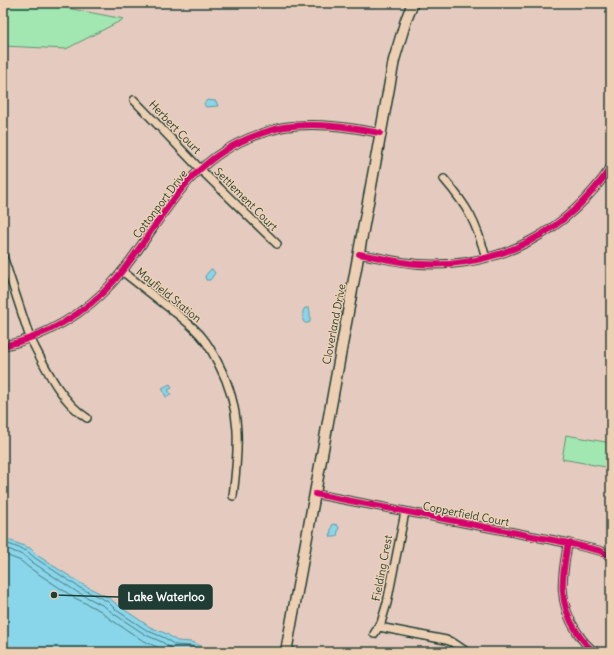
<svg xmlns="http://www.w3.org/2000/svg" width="614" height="655" font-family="Delius,sans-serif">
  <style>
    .green { fill: #a2e6b1; stroke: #609272 }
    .water { fill: #89d5ea; stroke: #5f98a1 }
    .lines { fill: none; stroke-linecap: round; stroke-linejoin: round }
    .shore { stroke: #497a7d; stroke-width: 1 }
    .minor-casing { stroke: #1f3d34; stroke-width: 10 }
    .secondary-casing { stroke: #1f3d34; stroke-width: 13 }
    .minor { stroke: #edd0b4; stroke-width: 7 }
    .secondary { stroke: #edd0b4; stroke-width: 10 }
    .cycleway-casing { stroke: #edd0b4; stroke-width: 8 }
    .cycleway { stroke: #d6006c; stroke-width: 6 }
    .labels { text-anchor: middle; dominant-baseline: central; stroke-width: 3; stroke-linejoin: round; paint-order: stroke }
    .street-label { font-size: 11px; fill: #1f3d34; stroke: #edd0b4 }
    .leader { fill: none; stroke: #1f3d34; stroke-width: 1.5 }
    .callout-dot { fill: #1f3d34; stroke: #edd0b4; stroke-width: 1.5 }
    .callout { fill: #1f3d34; stroke: #1f3d34; stroke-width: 1.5 }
    .callout-label { font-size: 12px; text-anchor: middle; font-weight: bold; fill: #fff }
  </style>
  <rect width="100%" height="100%" fill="#e5cbbf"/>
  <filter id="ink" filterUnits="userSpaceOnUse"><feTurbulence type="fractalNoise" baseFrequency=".025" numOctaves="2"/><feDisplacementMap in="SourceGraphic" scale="8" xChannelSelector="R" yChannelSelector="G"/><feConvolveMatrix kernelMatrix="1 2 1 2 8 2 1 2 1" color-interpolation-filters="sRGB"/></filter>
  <g filter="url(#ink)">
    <!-- green -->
    <path class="green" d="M3 3H41L124 19 66 49 3 46Z
      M566 435 611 443V468L562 459Z"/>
    <!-- water -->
    <path class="water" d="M207 100 216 101 218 106 206 107 204 104Z
      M211 269H212L215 273 210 280H206L205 276Z
      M305 308H309L310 312V322L308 323H305L303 321V311Z
      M170 384 172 388 168 390 171 394 166 397 162 388Z
      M333 524 337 525 339 527 337 536 335 537H331L330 534 332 526Z
      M3 538 30 548 37 555 52 565 82 584 109 598 119 606 150 627 167 634 177 641 191 642 216 652H3Z"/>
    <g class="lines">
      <!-- shore -->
      <path class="shore" d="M3 542 27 551 35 558 80 588 107 601 116 610 148 631 165 638 175 645 191 646 206 652
        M3 547 25 556 32 562 77 592 104 606 114 614 146 635 162 642 174 650 194 652
        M3 554 21 561 28 567 75 598 101 611 110 619 142 640 159 648 166 652"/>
      <!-- minor casing -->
      <g class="minor-casing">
        <path id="minor" d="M134 100 200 169 277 244
          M444 179C468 207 476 222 486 258
          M359 254C379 257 399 263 419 264 499 269 567 232 611 167
          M3 256 30 338C45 366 60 401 87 418
          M122 271C137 283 153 295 168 307 180 316 192 325 202 337 209 345 214 355 219 365 242 409 239 448 233 496
          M3 346C45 337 85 314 114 281 160 228 179 167 249 138 260 134 272 129 284 127 316 122 348 127 380 133
          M315 494 568 543 601 551 611 557
          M568 543C562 576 557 602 577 632 582 640 588 648 596 652
          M379 627 446 640 452 642 464 650
          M374 634 381 623 387 603 405 512"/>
      </g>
      <!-- secondary casing -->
      <g class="secondary-casing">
        <path id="secondary" d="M286 652 394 60 406 20 413 3"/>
      </g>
      <!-- minor -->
      <use href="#minor" class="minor"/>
      <!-- secondary -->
      <use href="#secondary" class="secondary"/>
      <!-- cycleway casing -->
      <g class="cycleway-casing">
        <path id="cycleway" d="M359 254C379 257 399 263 419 264 499 269 567 232 611 167
          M3 346C45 337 85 314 114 281 160 228 179 167 249 138 260 134 272 129 284 127 316 122 348 127 380 133
          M315 494 568 543 601 551 611 557
          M568 543C562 576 557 602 577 632 582 640 588 648 596 652"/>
      </g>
      <!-- cycleway -->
      <use href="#cycleway" class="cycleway"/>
    </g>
  </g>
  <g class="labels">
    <!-- street labels -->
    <g class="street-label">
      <text transform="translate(175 127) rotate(46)">Herbert Court</text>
      <text transform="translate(246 199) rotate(45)">Settlement Court</text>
      <text transform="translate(160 204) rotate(-53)">Cottonport Drive</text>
      <text transform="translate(169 295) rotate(39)">Mayfield Station</text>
      <text transform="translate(334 324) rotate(-79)">Cloverland Drive</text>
      <text transform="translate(466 514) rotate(11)">Copperfield Court</text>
      <text transform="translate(382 568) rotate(-79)">Fielding Crest</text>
    </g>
  </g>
  <!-- callouts -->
  <path class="leader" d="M54 595L119 597"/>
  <circle class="callout-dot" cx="54" cy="595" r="4"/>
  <rect class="callout" x="119" y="585" width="93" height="24" rx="4"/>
  <g class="callout-label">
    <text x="166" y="601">Lake Waterloo</text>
  </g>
  <!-- margin -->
  <rect width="614" height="655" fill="none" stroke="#edd0b4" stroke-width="16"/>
  <rect x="8" y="8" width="598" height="639" fill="none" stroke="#1f3d34" stroke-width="1.5" filter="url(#ink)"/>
</svg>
